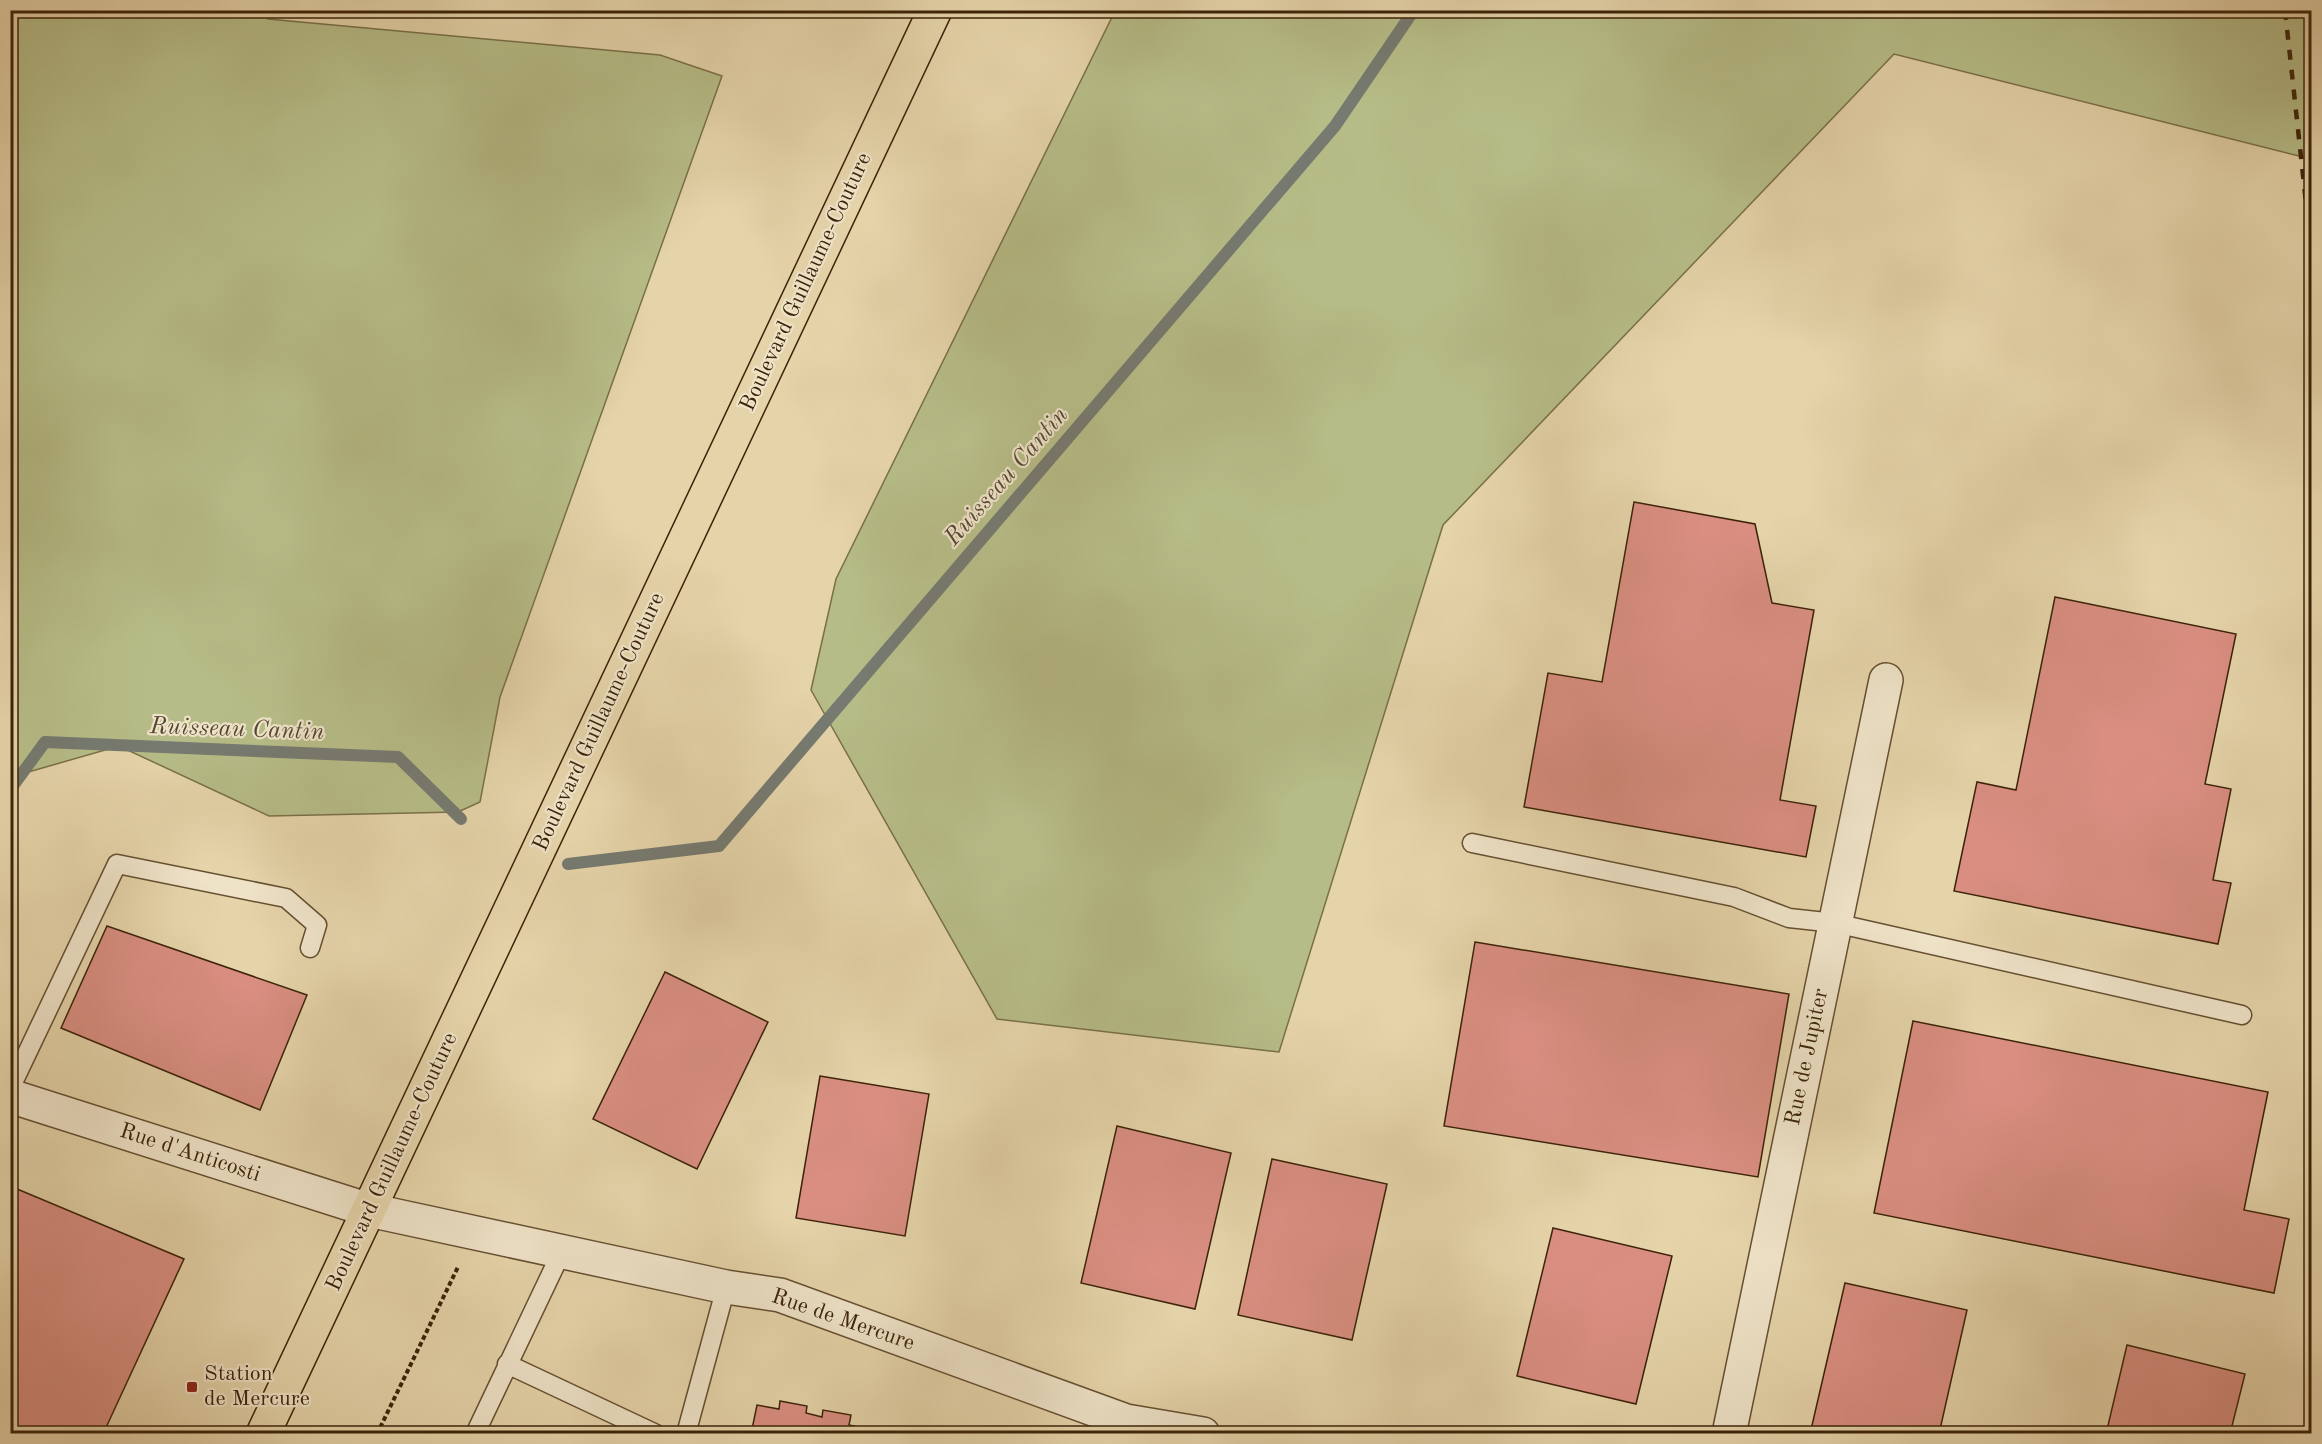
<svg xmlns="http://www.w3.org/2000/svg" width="2322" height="1444" font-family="'Old Standard TT',serif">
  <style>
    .green { fill: #b6bc87; stroke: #797048; stroke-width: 1.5 }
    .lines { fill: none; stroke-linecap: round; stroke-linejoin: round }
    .stream { stroke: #767a70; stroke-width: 12 }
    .building { fill: #d98e81; stroke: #3c2309; stroke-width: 1.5 }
    .service-casing { stroke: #664f31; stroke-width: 21 }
    .minor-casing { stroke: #664f31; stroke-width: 36 }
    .primary-casing { stroke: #3c2309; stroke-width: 36 }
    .path { stroke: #3c2309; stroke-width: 4; stroke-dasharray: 4.5 3; stroke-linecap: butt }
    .service { stroke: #eee2c7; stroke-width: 18 }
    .minor { stroke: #eee2c7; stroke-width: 33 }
    .primary { stroke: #e5d3a9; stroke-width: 33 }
    .rail { stroke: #3c2309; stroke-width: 4.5; stroke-dasharray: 10 10; stroke-linecap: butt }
    .poi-dot { fill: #8f2418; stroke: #eee2c7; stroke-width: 2 }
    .labels { text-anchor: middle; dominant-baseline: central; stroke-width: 4.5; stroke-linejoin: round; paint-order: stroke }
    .street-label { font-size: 22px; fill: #3c2309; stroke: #eee2c7 }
    .poi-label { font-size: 22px; fill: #3c2309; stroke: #eee2c7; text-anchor: start }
    .water-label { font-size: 24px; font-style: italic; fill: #544734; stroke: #eee2c7 }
  </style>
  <rect width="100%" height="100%" fill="#e5d3a9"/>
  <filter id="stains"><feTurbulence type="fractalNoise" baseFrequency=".00333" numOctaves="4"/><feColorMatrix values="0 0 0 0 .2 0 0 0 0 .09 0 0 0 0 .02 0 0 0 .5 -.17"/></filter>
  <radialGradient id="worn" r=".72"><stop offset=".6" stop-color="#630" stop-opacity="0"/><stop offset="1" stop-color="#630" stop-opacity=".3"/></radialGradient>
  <!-- green -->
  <path class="green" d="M11 10 260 11 268 19 660 55 722 76 500 697 480 802 458 812 269 816 119 746 11 777Z
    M1115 11H2311V159L1894 54 1443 525 1279 1052 997 1019 811 690 836 579Z"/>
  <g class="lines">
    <!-- stream -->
    <path class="stream" d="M10 790 45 742 398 757 461 819
      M568 864 719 846 1335 126 1414 10"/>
  </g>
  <!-- building -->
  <path class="building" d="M1634 502 1755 524 1772 603 1814 610 1780 800 1816 806 1806 857 1524 807 1548 673 1602 682Z
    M2055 597 2236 634 2205 784 2231 789 2213 880 2231 883 2218 944 1954 891 1977 782 2016 790Z
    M107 926 307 995 260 1110 61 1028Z
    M1475 942 1789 994 1758 1177 1444 1126Z
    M665 972 768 1022 697 1169 593 1119Z
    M1913 1021 2268 1092 2244 1210 2289 1219 2274 1293 1874 1213Z
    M820 1076 929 1094 905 1236 796 1218Z
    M1117 1126 1231 1153 1195 1309 1081 1283Z
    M1272 1159 1387 1184 1352 1340 1238 1315Z
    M10 1186 184 1259 103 1434H10V1348L14 1342 10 1340Z
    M1553 1228 1672 1256 1636 1404 1517 1376Z
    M1845 1283 1967 1310 1939 1434H1810Z
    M2127 1345 2245 1374 2230 1434H2106Z
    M780 1401 807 1406 806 1413 822 1417 823 1410 851 1415 849 1425 869 1429 868 1434H751L757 1405 779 1409Z"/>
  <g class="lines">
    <!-- service casing -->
    <g class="service-casing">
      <path id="service" d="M1472 843 1734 897 1789 918 1835 923 2242 1015
        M10 1089 117 864 286 898 317 925 310 948
        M507 1364 656 1434
        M475 1434 562 1251
        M686 1434 726 1287"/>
    </g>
    <!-- minor casing -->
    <g class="minor-casing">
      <path id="minor" d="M10 1096 369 1210 726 1287 780 1295 1126 1421 1203 1434
        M1729 1434 1886 680"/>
    </g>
    <!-- primary casing -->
    <g class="primary-casing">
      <path id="primary" d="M263 1434 935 10"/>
    </g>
    <!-- path -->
    <path class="path" d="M377 1434 458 1267"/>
    <!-- service -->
    <use href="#service" class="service"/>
    <!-- minor -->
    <use href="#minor" class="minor"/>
    <!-- primary -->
    <use href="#primary" class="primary"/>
    <!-- rail -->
    <path class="rail" d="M2285 10 2312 258"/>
  </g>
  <!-- markers -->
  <rect class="poi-dot" x="186" y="1381" width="12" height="12" rx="3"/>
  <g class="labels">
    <!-- street labels -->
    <g class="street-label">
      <text transform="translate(806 282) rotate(-65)">Boulevard Guillaume-Couture</text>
      <text transform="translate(599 722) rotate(-65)">Boulevard Guillaume-Couture</text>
      <text transform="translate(1807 1057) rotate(-78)">Rue de Jupiter</text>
      <text transform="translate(190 1153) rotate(18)">Rue d'Anticosti</text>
      <text transform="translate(392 1162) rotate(-65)">Boulevard Guillaume-Couture</text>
      <text transform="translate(843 1320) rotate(19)">Rue de Mercure</text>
    </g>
    <!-- poi labels -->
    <g class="poi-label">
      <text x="204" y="1374">Station<tspan x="204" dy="25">de Mercure</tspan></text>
    </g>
    <!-- water labels -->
    <g class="water-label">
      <text transform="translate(1007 477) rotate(-49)">Ruisseau Cantin</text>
      <text transform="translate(237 730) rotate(2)">Ruisseau Cantin</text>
    </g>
  </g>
  <!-- margin -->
  <rect width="2322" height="1444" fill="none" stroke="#e5d3a9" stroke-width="36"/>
  <rect x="12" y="12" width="2298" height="1420" fill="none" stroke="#3c2309" stroke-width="3"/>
  <rect x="18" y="18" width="2286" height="1408" fill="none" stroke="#3c2309" stroke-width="1.5"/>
  <rect width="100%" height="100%" filter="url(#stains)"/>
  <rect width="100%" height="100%" fill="url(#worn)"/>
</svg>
